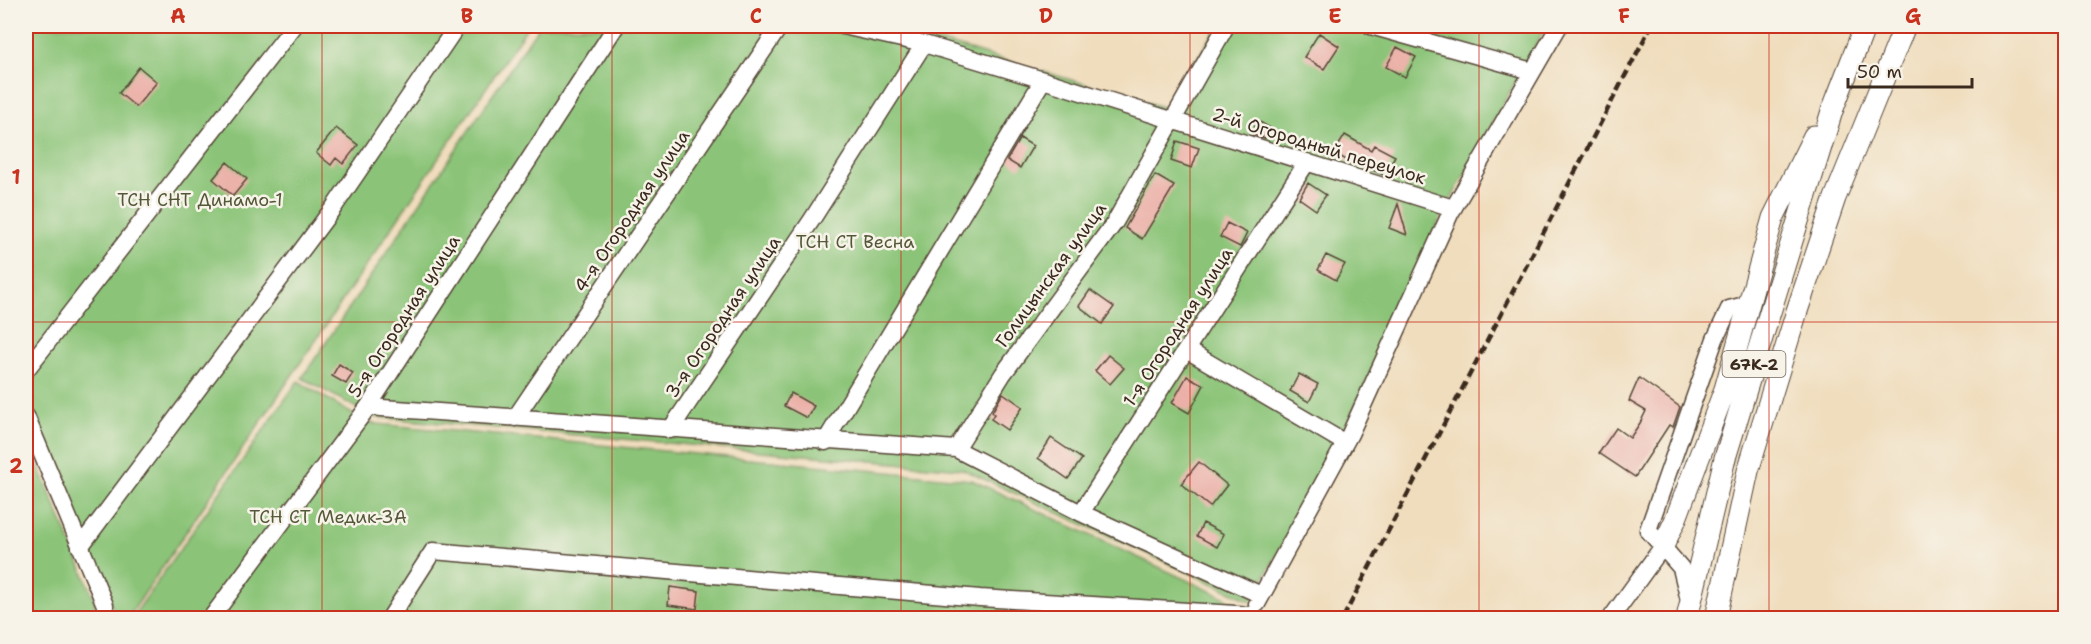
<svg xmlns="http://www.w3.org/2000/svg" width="2091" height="644" font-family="'Shantell Sans',sans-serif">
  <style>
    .green { fill: #8bc478; stroke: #63774b; stroke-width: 1.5 }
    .building { fill: #ebb0a8 }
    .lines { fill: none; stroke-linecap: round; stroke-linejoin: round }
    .minor-casing { stroke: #564536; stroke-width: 19 }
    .major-casing { stroke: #564536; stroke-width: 23 }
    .minor { stroke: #fff; stroke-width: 16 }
    .major { stroke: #fff; stroke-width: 21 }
    .rail { stroke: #3b2a1e; stroke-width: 4.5; stroke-dasharray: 9 4.5; stroke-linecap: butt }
    .grid { fill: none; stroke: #c8321e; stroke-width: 1.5; stroke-opacity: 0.55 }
    .labels { text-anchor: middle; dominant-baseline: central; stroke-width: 5; stroke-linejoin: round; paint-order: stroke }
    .shield { fill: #f7f3e8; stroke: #73665b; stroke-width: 1.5 }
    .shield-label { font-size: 16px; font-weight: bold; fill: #3b2a1e }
    .street-label { font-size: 18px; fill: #3b2a1e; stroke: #f7f3e8 }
    .park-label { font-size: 18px; fill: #535839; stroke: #f7f3e8 }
    .neatline { fill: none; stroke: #c8321e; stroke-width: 2 }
    .grid-label { font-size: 20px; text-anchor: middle; font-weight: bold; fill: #c8321e }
  </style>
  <rect width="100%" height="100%" fill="#f7f3e8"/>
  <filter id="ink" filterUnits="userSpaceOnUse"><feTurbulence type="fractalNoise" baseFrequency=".0167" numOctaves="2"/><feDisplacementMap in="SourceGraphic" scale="12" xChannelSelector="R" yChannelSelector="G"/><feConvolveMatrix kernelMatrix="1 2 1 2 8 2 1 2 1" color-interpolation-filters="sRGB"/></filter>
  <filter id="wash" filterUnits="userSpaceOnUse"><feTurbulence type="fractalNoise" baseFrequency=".008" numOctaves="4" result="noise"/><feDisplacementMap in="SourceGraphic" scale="24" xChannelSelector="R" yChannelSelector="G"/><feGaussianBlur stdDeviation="1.35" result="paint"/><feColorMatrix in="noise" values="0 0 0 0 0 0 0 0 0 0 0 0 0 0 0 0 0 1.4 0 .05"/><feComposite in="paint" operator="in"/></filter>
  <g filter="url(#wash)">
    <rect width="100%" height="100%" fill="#f0ddbd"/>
    <!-- green -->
    <path class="green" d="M26 26H528L128 618H117L26 397Z
      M539 26H888L1166 108 1218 26H1546L1438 223 1335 450 1251 601 962 469 373 417 302 378Z
      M298 381 367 423 972 480 1260 614 1257 618H132Z
      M26 437 95 600 94 618H26Z"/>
    <g id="blocks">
      <!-- building -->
      <path class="building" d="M1319 33 1339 46 1324 69 1304 57Z
        M1397 47 1416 57 1405 77 1386 67Z
        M139 67 157 82 136 107 119 93Z
        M1258 121 1270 128 1265 138 1251 134Z
        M336 128 358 145 343 164 336 158 331 165 316 153Z
        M1345 135 1371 150 1374 145 1395 156 1388 168 1391 178 1356 163 1355 165 1334 153Z
        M1020 138 1033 146 1020 168 1007 160Z
        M1177 141 1199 148 1192 168 1171 161Z
        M227 162 247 179 233 196 213 179Z
        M1155 175 1174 186 1142 239 1125 228Z
        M1308 183 1326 195 1316 210 1299 198Z
        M1398 204 1407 235 1389 228Z
        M1227 223 1247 233 1240 247 1220 237Z
        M1326 255 1345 264 1336 280 1318 270Z
        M1090 290 1114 307 1102 324 1079 306Z
        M1108 355 1124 368 1110 384 1095 371Z
        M339 364 353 373 346 384 332 376Z
        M1299 374 1318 384 1309 402 1290 391Z
        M1187 376 1204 385 1189 413 1172 403Z
        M1639 378 1680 407 1673 427 1669 425 1635 477 1599 453 1616 428 1630 438 1640 423 1646 411 1629 401Z
        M791 393 814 406 807 418 784 406Z
        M1003 393 1023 407 1007 430 991 419 994 414 992 412Z
        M1051 438 1082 459 1068 479 1038 458Z
        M1199 462 1227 485 1210 507 1181 484Z
        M1203 523 1224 534 1217 547 1197 536Z
        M670 587 699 591 697 609 668 605Z"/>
    </g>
  </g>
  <g filter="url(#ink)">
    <use href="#blocks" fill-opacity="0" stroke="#564536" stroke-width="1.5"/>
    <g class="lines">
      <!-- minor casing -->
      <g class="minor-casing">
        <path id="minor" d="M843 26 924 44 1043 80 1453 208
          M1371 26 1532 71
          M1187 350 1345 443
          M26 370 294 26
          M368 407 956 449 1081 513 1261 595
          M26 416 105 605V618
          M515 418 780 26
          M670 430 811 221 924 44
          M825 442 1043 80
          M956 449 1003 374 1115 222 1226 26
          M1081 513 1307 162
          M80 547 334 207 457 26
          M1257 604 1350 434 1450 214 1559 26
          M1690 604 1681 568 1648 530 1715 339 1729 309 1749 304
          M211 618 368 407 616 26
          M390 618 433 551 980 598 1251 615
          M1611 618 1663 546"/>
      </g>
      <!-- major casing -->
      <g class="major-casing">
        <path id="major" d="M1663 546 1675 521 1725 389 1773 218 1814 136
          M1687 618 1725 458 1832 111 1865 26
          M1716 618 1748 471 1797 311 1835 198 1905 26"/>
      </g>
      <!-- minor -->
      <use href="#minor" class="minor"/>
      <!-- major -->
      <use href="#major" class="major"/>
      <!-- rail -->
      <path class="rail" d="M1343 618 1651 26"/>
    </g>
  </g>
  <!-- grid -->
  <path class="grid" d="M322 26V618M612 26V618M901 26V618M1190 26V618M1479 26V618M1769 26V618M26 322H2066"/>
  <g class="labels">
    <!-- shield labels -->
    <rect class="shield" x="1722.5" y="351" width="63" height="26" rx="4.5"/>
    <g class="shield-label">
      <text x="1754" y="364">67К-2</text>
    </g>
    <!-- street labels -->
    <g class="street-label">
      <text transform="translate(1319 146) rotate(17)">2-й Огородный переулок</text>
      <text transform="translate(632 211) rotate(-56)">4-я Огородная улица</text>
      <text transform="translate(1051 275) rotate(-54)">Голицынская улица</text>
      <text transform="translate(404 316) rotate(-57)">5-я Огородная улица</text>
      <text transform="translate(723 317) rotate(-56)">3-я Огородная улица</text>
      <text transform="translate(1178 327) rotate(-57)">1-я Огородная улица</text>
    </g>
    <!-- park labels -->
    <g class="park-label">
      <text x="200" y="200">ТСН СНТ Динамо-1</text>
      <text x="855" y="242">ТСН СТ Весна</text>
      <text x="328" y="517">ТСН СТ Медик-3А</text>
    </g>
  </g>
  <!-- margin -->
  <rect width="2091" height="644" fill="none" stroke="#f7f3e8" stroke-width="66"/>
  <!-- scale -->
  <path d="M1848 78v9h124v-9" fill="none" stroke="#3b2a1e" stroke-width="3"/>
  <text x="1857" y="78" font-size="18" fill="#3b2a1e" stroke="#f7f3e8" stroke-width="4.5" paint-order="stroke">50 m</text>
  <rect x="33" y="33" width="2025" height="578" class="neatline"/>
  <g class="grid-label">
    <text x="178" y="23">A</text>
    <text x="467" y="23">B</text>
    <text x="756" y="23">C</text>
    <text x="1046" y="23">D</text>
    <text x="1335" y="23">E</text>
    <text x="1624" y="23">F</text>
    <text x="1913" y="23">G</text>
    <text x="16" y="184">1</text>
    <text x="16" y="473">2</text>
  </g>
</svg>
